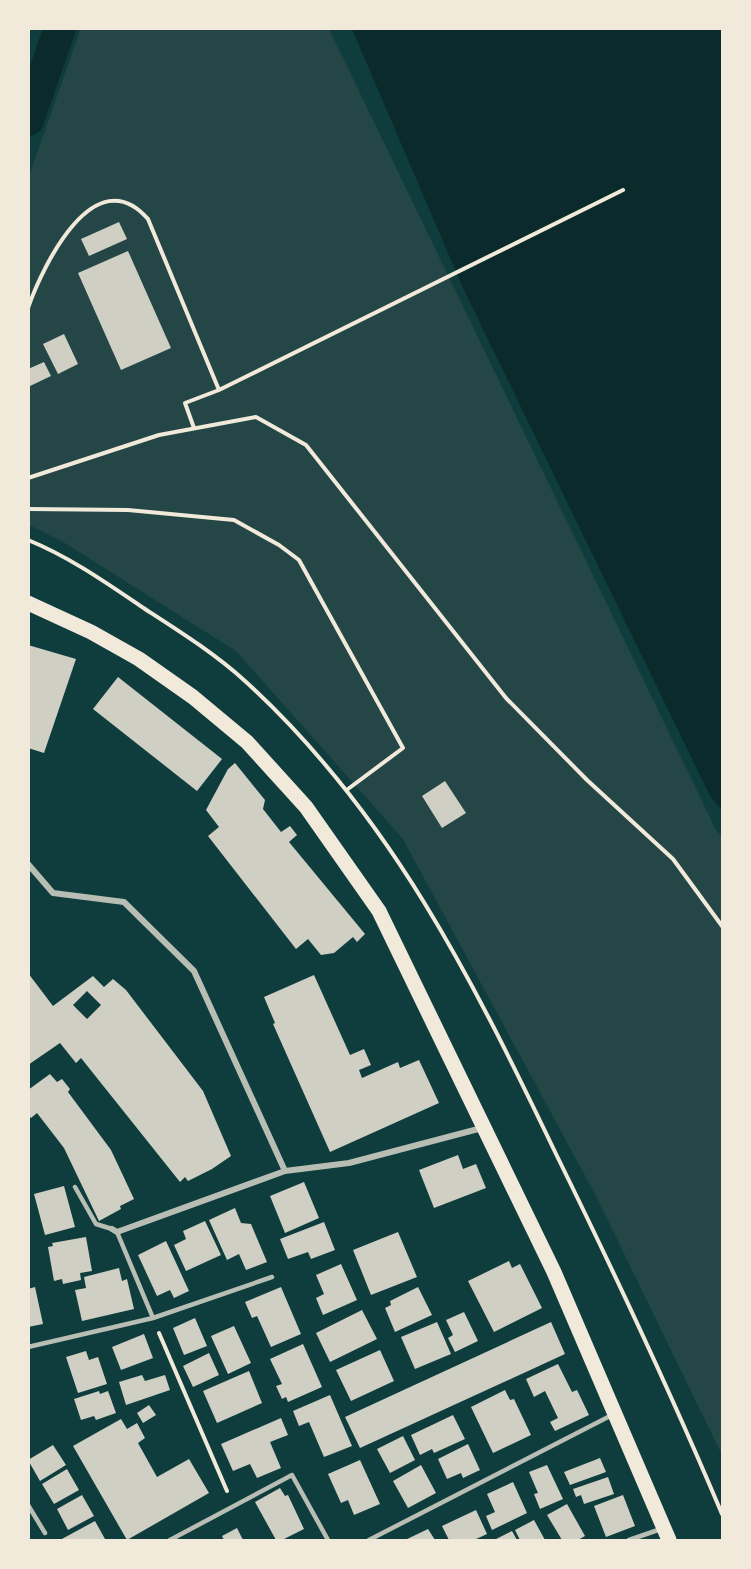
<svg xmlns="http://www.w3.org/2000/svg" width="751" height="1569" font-family="'Work Sans',sans-serif">
  <style>
    .green { fill: #244646 }
    .water { fill: #0a2a2b }
    .lines { fill: none; stroke-linecap: round; stroke-linejoin: round }
    .canal { stroke: #0a2a2b; stroke-width: 32 }
    .building { fill: #cfcfc3; fill-rule: evenodd }
    .path { stroke: #f1e9da; stroke-width: 4 }
    .service { stroke: #b8beb3; stroke-width: 4.5 }
    .minor { stroke: #b8beb3; stroke-width: 6 }
    .primary { stroke: #f1e9da; stroke-width: 15 }
  </style>
  <rect width="100%" height="100%" fill="#0f3d3e"/>
  <!-- green -->
  <path class="green" d="M81 28 329 29 716 830 722 836V1455L596 1196 403 839 236 651 63 542 29 525V176Z"/>
  <!-- water -->
  <path class="water" d="M352 29H722V810L711 798 463 288Z"/>
  <g class="lines">
    <!-- canal -->
    <path class="canal" d="M28 120 60 28"/>
  </g>
  <!-- building -->
  <path class="building" d="M119 222 127 239 89 256 81 239Z
    M128 251 171 348 121 370 78 273Z
    M64 334 78 364 58 374 43 344Z
    M44 362 51 376 28 387V369Z
    M28 645 76 659 44 753 28 748Z
    M118 677 222 759 197 791 93 709Z
    M235 763 265 800 263 809 281 832 290 826 297 835 289 842 365 934 357 942 353 937 334 953 321 955 308 939 296 949 208 836 219 827 206 810 228 769Z
    M445 781 466 813 442 828 422 796Z
    M28 973 53 1006 93 976 104 987 113 979 126 990 203 1091 231 1156 212 1169 188 1181 185 1177 180 1182 81 1058 76 1063 60 1043 28 1065ZM87 991 101 1005 87 1019 73 1005Z
    M314 975 350 1055 364 1049 371 1065 359 1070 362 1078 398 1062 400 1068 419 1060 439 1103 330 1152 273 1024 275 1023 264 997Z
    M50 1074 57 1082 62 1079 70 1089 68 1092 111 1150 134 1199 120 1206 121 1209 99 1221 64 1148 37 1113 31 1118 28 1114V1090Z
    M458 1155 463 1169 476 1164 486 1188 434 1208 419 1170Z
    M304 1182 319 1218 285 1233 270 1196Z
    M64 1186 75 1227 45 1235 34 1194Z
    M235 1208 241 1223 251 1224 267 1262 246 1270 239 1254 227 1260 209 1220Z
    M205 1221 221 1255 186 1271 174 1245 186 1239 183 1231Z
    M324 1222 335 1250 311 1259 308 1252 288 1259 280 1239Z
    M398 1232 417 1277 371 1295 353 1250Z
    M86 1237 92 1271 80 1273 81 1280 63 1284 62 1279 54 1281 48 1247 53 1246 52 1243Z
    M166 1241 189 1291 174 1298 170 1290 157 1296 138 1255Z
    M509 1261 512 1268 520 1264 542 1308 494 1332 468 1281Z
    M341 1264 357 1300 323 1315 316 1298 324 1294 316 1275Z
    M119 1268 122 1281 127 1279 134 1309 82 1321 75 1290 86 1288 84 1277Z
    M35 1287 43 1324 28 1327V1289Z
    M281 1287 301 1334 271 1347 257 1316 252 1318 245 1302Z
    M418 1287 432 1315 395 1332 385 1308 391 1305 390 1301Z
    M362 1310 377 1339 330 1362 316 1333Z
    M464 1312 478 1341 455 1352 448 1338 453 1335 446 1320Z
    M195 1318 207 1346 184 1355 173 1328Z
    M437 1322 451 1354 415 1369 401 1337Z
    M551 1322 565 1354 360 1448 345 1417Z
    M234 1326 251 1363 228 1374 211 1336Z
    M144 1334 153 1358 121 1370 112 1347Z
    M303 1344 322 1387 288 1402 286 1397 282 1399 276 1386 282 1384 270 1359Z
    M380 1350 394 1381 351 1401 336 1370Z
    M86 1351 89 1360 98 1357 107 1384 78 1393 66 1357Z
    M209 1353 219 1375 193 1387 183 1366Z
    M558 1364 572 1392 577 1390 589 1415 555 1431 550 1422 558 1418 545 1391 534 1397 526 1379Z
    M249 1371 262 1403 217 1423 203 1391Z
    M142 1375 145 1381 165 1375 170 1390 126 1405 119 1382Z
    M505 1390 510 1400 514 1399 531 1435 493 1453 471 1407Z
    M99 1391 100 1394 108 1391 116 1413 96 1420 94 1416 81 1420 74 1399Z
    M330 1395 352 1446 324 1457 309 1422 299 1426 293 1411Z
    M149 1405 156 1415 143 1423 137 1413Z
    M453 1415 465 1439 434 1453 432 1449 420 1455 411 1435Z
    M281 1418 288 1435 270 1442 281 1468 257 1478 250 1464 233 1471 221 1444Z
    M121 1419 127 1429 137 1423 145 1438 138 1443 157 1477 189 1459 209 1493 127 1540 73 1446Z
    M403 1436 415 1460 390 1473 377 1449Z
    M468 1444 480 1470 463 1478 461 1473 447 1479 438 1459Z
    M53 1445 66 1465 40 1481 28 1460Z
    M600 1458 606 1472 570 1485 564 1472Z
    M360 1460 380 1504 354 1515 348 1500 341 1503 328 1474Z
    M421 1465 436 1493 408 1508 393 1481Z
    M547 1465 563 1499 540 1509 534 1494 538 1493 529 1472Z
    M67 1469 79 1490 54 1504 42 1484Z
    M608 1477 614 1494 584 1504 581 1495 576 1497 573 1489Z
    M513 1482 527 1513 492 1530 486 1516 495 1512 487 1494Z
    M280 1488 285 1496 288 1495 304 1529 282 1540H276L255 1502Z
    M82 1495 94 1516 68 1530 57 1509Z
    M623 1495 635 1526 606 1537 594 1506Z
    M567 1504 585 1536 578 1540H562L547 1515Z
    M476 1510 487 1534 474 1540H449L442 1526Z
    M534 1520 545 1540H520L515 1530Z
    M95 1521 105 1539 102 1540H60Z
    M237 1528 243 1540H224L222 1536Z
    M428 1529 435 1540H405Z
    M512 1531 517 1540H497L496 1539Z"/>
  <g class="lines">
    <!-- path -->
    <path class="path" d="M28 308C43 265 95 158 148 219L219 390
      M194 428 185 403 219 390 623 190
      M28 478 159 435 256 417 306 445 506 698 587 780 673 859 722 926
      M28 509 128 510 234 520 279 545 299 560 403 748 348 789
      M28 540C70 557 108 584 145 609 179 631 214 653 245 681 391 814 473 981 557 1156 615 1274 671 1393 722 1514
      M159 1333 227 1491"/>
    <!-- service -->
    <path class="service" d="M75 1187 96 1224 112 1229
      M117 1232 153 1318
      M28 1347 153 1318 272 1277
      M28 1505 45 1533
      M170 1540 292 1475 328 1540
      M369 1540 612 1415
      M629 1540 661 1529"/>
    <!-- minor -->
    <path class="minor" d="M28 864 53 893 124 902 194 971 285 1171
      M112 1229 117 1232 285 1171 349 1163 482 1128"/>
    <!-- primary -->
    <path class="primary" d="M28 603 91 632 139 659 193 697 247 742 306 807 379 911 554 1272 669 1540"/>
  </g>
  <!-- border -->
  <rect width="751" height="1569" fill="none" stroke="#f1e9da" stroke-width="60"/>
</svg>
